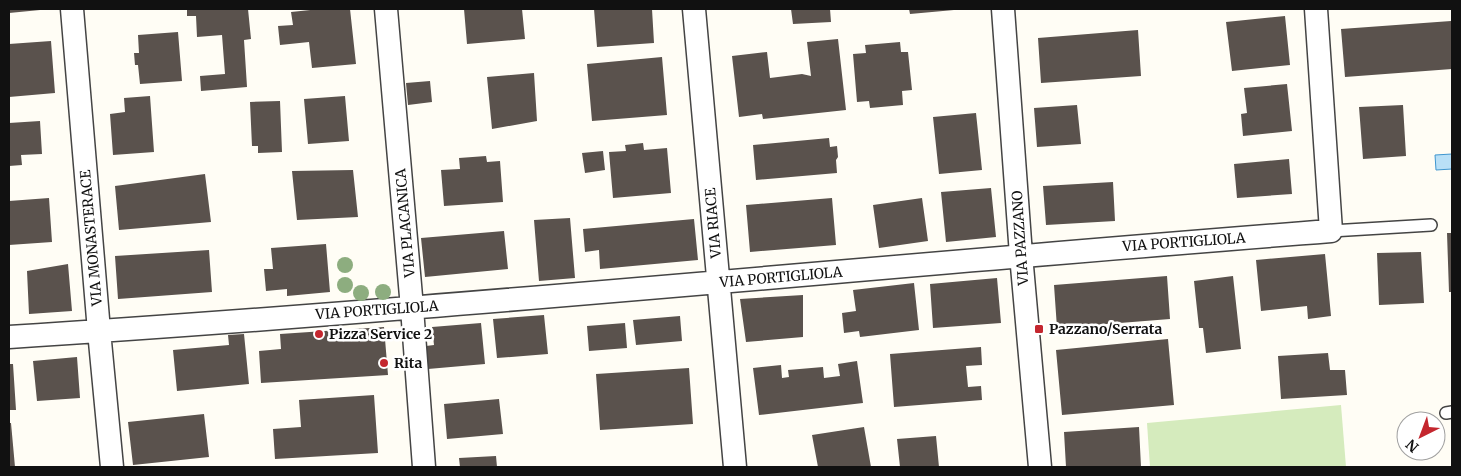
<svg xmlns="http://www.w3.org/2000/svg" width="1461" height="476" font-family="Merriweather,serif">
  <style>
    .green { fill: #d5ebbd }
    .water { fill: #b9e0f7; stroke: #3f96cf }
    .building { fill: #5a524d }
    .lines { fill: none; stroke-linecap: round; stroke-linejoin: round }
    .lane-casing { stroke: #444; stroke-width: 14 }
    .street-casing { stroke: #444; stroke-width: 25 }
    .lane { stroke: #fff; stroke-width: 11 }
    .street { stroke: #fff; stroke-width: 22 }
    .tree { fill: #8dad7f }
    .poi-dot { fill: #c4262e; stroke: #fff; stroke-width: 2 }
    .labels { text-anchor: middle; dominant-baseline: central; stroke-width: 5; stroke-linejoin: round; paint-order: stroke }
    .street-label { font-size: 14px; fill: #111; stroke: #fff }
    .poi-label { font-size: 14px; font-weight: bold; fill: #111; stroke: #fff; text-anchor: start }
  </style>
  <rect width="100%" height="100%" fill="#fffdf5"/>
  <!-- green -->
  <path class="green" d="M1341 405 1346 467H1150L1147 423Z"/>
  <!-- water -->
  <path class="water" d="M1452 154V169L1436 170 1435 155Z"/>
  <!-- building -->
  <path class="building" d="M9 9H40V10L9 13Z
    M187 9H226L227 10 248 9 251 39 244 40 247 87 201 91 200 76 225 74 222 35 197 37 196 16H187Z
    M320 9H350L356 64 312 68 309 42 280 45 278 26 293 25 291 12Z
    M464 9H522L525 39 467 44Z
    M594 9H652L654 43 597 47Z
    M791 9H830L831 22 793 24Z
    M909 9H954V10L910 14Z
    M1285 16 1290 65 1232 71 1226 22Z
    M1451 21 1452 69 1345 77 1341 29Z
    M1138 30 1141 76 1041 83 1038 38Z
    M178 32 182 81 140 84 138 65H135L134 53H139L138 35Z
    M838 39 846 110 763 119 762 114 739 117 732 56 767 52 770 78 802 74 811 76 807 42Z
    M51 41 55 93 9 97V44Z
    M900 42 901 52H908L912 90 902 91 903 105 870 108 869 101 857 102 853 54 866 53 865 45Z
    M662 57 667 115 592 121 587 64Z
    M534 73 537 121 492 129 487 77Z
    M430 81 432 102 408 105 406 83Z
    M1287 84 1292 131 1243 136 1241 114 1247 113 1244 88Z
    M150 96 154 152 113 155 110 114 125 112 124 98Z
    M345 96 349 141 308 144 304 99Z
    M280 101 282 152 258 153V146H252L250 102Z
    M1077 105 1081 144 1037 147 1034 108Z
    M1403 105 1406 156 1363 159 1359 107Z
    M976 113 982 170 939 174 933 117Z
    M40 121 42 154 21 155 22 165 9 166V123Z
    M829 138 830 147 837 146 838 157 836 160 837 173 756 180 753 145Z
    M643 143 644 150 667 148 671 193 613 198 609 152 626 151 625 145Z
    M603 151 605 170 585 173 582 153Z
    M486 156 487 162 500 161 503 202 444 206 441 170 460 169 459 158Z
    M1289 159 1292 194 1237 198 1234 164Z
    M353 170 358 217 297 220 292 171Z
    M205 174 211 222 119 230 115 186Z
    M1113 182 1115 221 1046 225 1043 186Z
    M991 188 996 237 946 242 941 192Z
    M49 198 52 242 9 245V201Z
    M832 198 836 245 750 252 746 205Z
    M922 198 928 241 879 248 873 205Z
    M570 218 575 278 539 281 534 220Z
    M694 219 698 260 600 269 599 250 585 252 583 229Z
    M504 231 508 269 425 277 421 238Z
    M1447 233H1452V292H1449Z
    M326 244 330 292 287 296V289L266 291 264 269H273L271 248Z
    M209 250 212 292 118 299 115 256Z
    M1421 252 1424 303 1379 305 1377 253Z
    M1325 254 1331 316 1308 319 1307 306 1261 311 1256 260Z
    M68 264 72 311 29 314 27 271Z
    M1167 276 1170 319 1057 328 1054 285Z
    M1233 276 1241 349 1206 353 1203 328H1199L1194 281Z
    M997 278 1001 323 933 328 930 284Z
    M914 283 919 330 860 337 859 331 844 333 842 313 856 311 853 290Z
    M803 295V337L746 342 740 299Z
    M544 315 548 354 497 358 493 319Z
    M680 316 682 341 636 345 633 320Z
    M481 323 485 364 428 369 426 346 434 345 432 327Z
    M625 323 627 348 589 351 587 326Z
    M384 327 388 375 261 383 259 351 281 349 280 334Z
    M244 334 249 384 177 391 173 350 229 345 228 335Z
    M1168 339 1174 405 1062 415 1056 350Z
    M981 347 982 365 966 366 968 387 981 386 982 400 894 407 890 354Z
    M1328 353 1330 370H1345L1347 395 1281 399 1278 356Z
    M77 357 80 398 37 401 33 361Z
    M857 361 863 403 759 415 753 368 781 365 782 378 789 377 788 370 823 367 824 378 840 376 838 364Z
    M9 364H13L16 410H9Z
    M689 368 693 424 600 430 596 374Z
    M374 395 378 453 275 459 273 429 301 427 299 400Z
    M499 399 503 434 447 439 444 404Z
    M204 414 209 457 133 465 128 422Z
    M9 423H11L15 467H9Z
    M864 427 871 467H818L812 435Z
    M1139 427 1141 467H1066L1064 432Z
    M936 436 939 467H900L897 439Z
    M496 456 497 467H460L459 458Z"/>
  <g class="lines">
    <!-- lane casing -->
    <g class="lane-casing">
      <path id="lane" d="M1331 231 1431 225
        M1446 413 1452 412"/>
    </g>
    <!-- street casing -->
    <g class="street-casing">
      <path id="street" d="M72 9 99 331 112 467
        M386 9 412 308 424 467
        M694 9 735 467
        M1003 9 1021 255 1040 467
        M9 337C450 309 890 265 1331 231L1316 9"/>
    </g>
    <!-- lane -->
    <use href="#lane" class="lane"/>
    <!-- street -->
    <use href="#street" class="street"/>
  </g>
  <!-- trees -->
  <g class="tree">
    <circle cx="345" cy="265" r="8"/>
    <circle cx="345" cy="285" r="8"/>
    <circle cx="383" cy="292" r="8"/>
    <circle cx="361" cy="293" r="8"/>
  </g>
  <!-- markers -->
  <g class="poi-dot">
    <rect x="1034" y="324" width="10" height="10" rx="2.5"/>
    <circle cx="319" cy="334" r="5"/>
    <circle cx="384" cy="363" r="5"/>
  </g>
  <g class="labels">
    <!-- street labels -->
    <g class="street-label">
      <text transform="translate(405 223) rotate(-95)">VIA PLACANICA</text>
      <text transform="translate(713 223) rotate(-95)">VIA RIACE</text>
      <text transform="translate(91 238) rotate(-95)">VIA MONASTERACE</text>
      <text transform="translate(1020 238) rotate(-94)">VIA PAZZANO</text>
      <text transform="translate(1184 242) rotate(-4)">VIA PORTIGLIOLA</text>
      <text transform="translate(781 277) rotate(-5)">VIA PORTIGLIOLA</text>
      <text transform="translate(377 310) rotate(-4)">VIA PORTIGLIOLA</text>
    </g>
    <!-- poi labels -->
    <g class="poi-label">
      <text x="1049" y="329">Pazzano/Serrata</text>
      <text x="329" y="334">Pizza Service 2</text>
      <text x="394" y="363">Rita</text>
    </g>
  </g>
  <!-- border -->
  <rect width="1461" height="476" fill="none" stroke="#111111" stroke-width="20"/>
  <!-- north arrow -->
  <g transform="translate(1421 436) rotate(222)"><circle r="24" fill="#ffffff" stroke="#a0a0a0"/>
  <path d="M0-4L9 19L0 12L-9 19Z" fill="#c4262e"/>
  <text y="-8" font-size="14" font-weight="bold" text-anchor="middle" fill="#111111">N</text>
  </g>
</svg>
